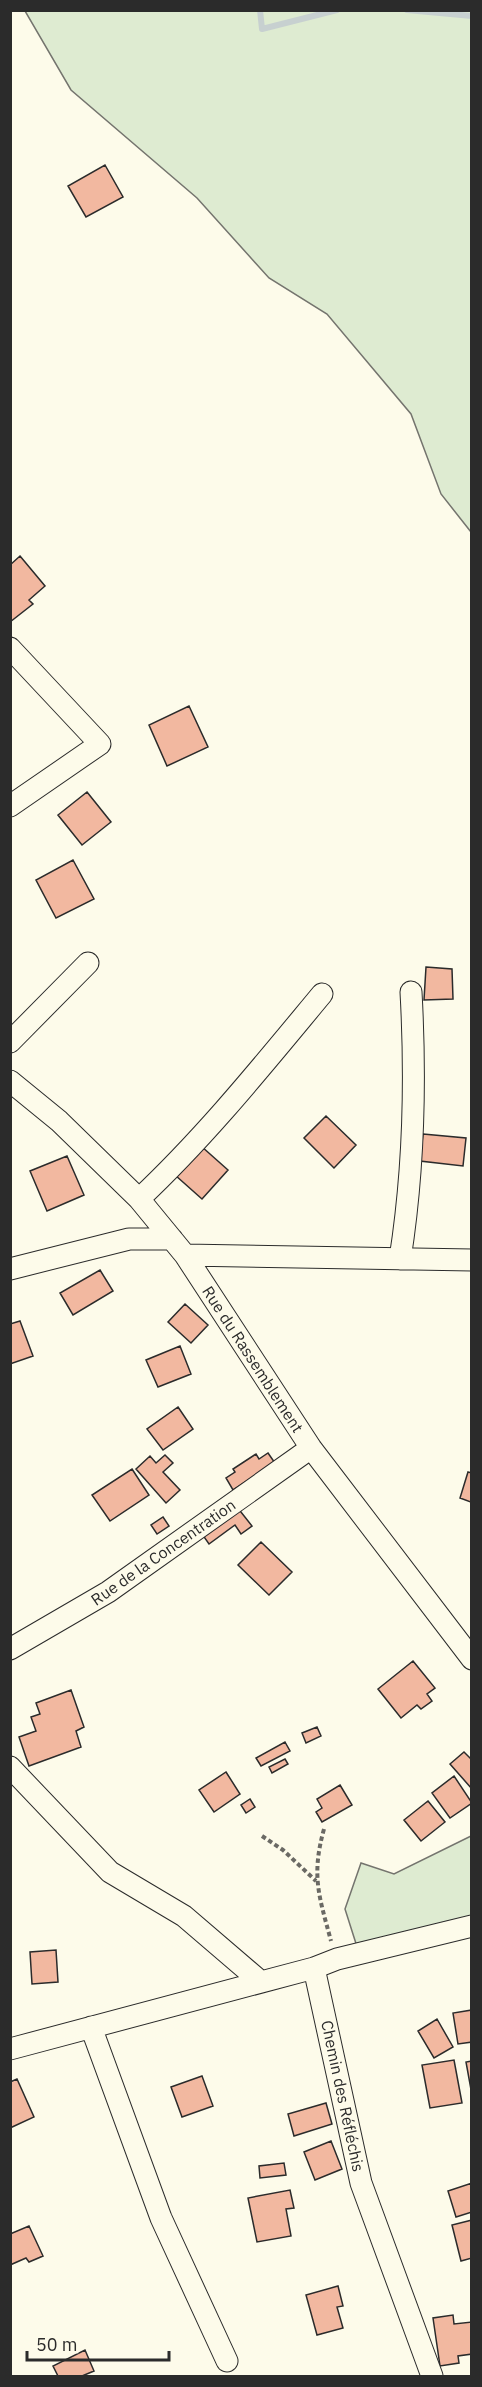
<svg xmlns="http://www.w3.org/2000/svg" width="482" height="2387" font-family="'IBM Plex Sans',sans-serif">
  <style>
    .green { fill: #deebd1; stroke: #74746e; stroke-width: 1.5 }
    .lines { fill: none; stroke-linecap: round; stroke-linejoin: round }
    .stream { stroke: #c7d0d0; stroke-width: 6 }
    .building { fill: #f2b8a0; stroke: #2b2b2b; stroke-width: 1.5 }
    .minor-casing { stroke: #2b2b2b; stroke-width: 23 }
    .path { stroke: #6a6964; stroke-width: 4; stroke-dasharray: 4.5 3; stroke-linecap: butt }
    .minor { stroke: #fdfbea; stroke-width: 21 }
    .labels { text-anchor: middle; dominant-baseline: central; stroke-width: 4.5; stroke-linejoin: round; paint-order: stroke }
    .street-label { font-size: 16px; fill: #2b2b2b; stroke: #fdfbea }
  </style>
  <rect width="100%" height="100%" fill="#fdfbea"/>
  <!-- green -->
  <path class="green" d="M25 11H471V532L441 494 411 414 327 314 269 278 197 198 71 90Z
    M471 1836V1925L359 1953 345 1909 361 1863 394 1874Z"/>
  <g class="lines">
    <!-- stream -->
    <path class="stream" d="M260 10 262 29 337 10
      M407 10 472 16"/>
  </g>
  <!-- building -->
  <path class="building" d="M105 165 123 197 86 217 68 186Z
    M20 556 45 586 29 600 33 604 10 622V565Z
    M189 706 208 747 167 766 149 725Z
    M87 792 111 822 82 845 58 815Z
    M73 860 94 899 56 918 36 880Z
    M426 967 452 969 453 999 424 1000Z
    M326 1116 356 1145 334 1168 304 1138Z
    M423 1134 466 1138 463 1166 420 1161Z
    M201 1146 228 1170 202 1199 175 1175Z
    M67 1156 84 1195 47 1211 30 1171Z
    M100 1270 113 1291 73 1315 60 1293Z
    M185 1304 208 1325 191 1343 168 1322Z
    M20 1321 33 1356 10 1364V1324Z
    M180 1346 191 1374 158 1387 146 1360Z
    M178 1407 193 1429 163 1450 147 1429Z
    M268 1453 275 1463 233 1490 226 1478 235 1472 233 1469 256 1454 259 1459Z
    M165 1455 173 1463 163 1472 180 1490 166 1503 136 1469 150 1456 156 1463Z
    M132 1469 149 1495 110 1521 92 1495Z
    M468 1472 472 1473V1505L471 1502 460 1498Z
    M237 1507 252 1526 241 1534 235 1525 209 1544 202 1534Z
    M163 1517 169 1526 157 1534 151 1525Z
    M261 1542 292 1572 269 1595 238 1565Z
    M413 1661 435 1688 427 1694 432 1701 421 1709 417 1705 401 1718 378 1689Z
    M71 1690 84 1727 76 1731 81 1747 29 1766 19 1737 36 1731 31 1717 40 1714 36 1703Z
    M317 1727 321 1736 306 1743 302 1733Z
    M285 1742 290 1751 261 1766 256 1758Z
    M464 1752 472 1760V1789L450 1764Z
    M285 1759 288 1764 272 1773 269 1767Z
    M226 1772 240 1794 214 1812 199 1790Z
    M454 1776 472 1803 450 1818 432 1793Z
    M340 1785 352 1805 322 1822 316 1812 322 1808 317 1799Z
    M250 1799 255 1807 246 1813 241 1805Z
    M428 1801 445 1822 421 1841 404 1820Z
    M56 1950 58 1982 32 1984 30 1952Z
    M472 2010V2042L458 2044 453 2013Z
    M437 2019 453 2047 434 2058 418 2031Z
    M454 2060 462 2103 430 2108 422 2065Z
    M472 2061V2095L466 2062Z
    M202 2076 213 2106 182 2117 171 2087Z
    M17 2079 34 2117 10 2128V2082Z
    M326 2103 332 2124 294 2136 288 2114Z
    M331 2141 342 2169 315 2180 304 2152Z
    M284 2163 286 2175 260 2178 259 2166Z
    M472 2183V2212L456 2217 448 2191Z
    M290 2190 294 2208 286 2209 291 2236 257 2242 248 2198Z
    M472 2220V2258L461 2261 452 2225Z
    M29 2226 43 2256 29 2262 26 2258 10 2265V2234Z
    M338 2286 343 2306 337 2307 343 2328 317 2335 306 2295Z
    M453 2315 454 2324 472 2322V2354L458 2356 459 2363 440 2366 433 2318Z
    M85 2350 94 2371 82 2376H58L53 2366Z"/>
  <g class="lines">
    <!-- minor casing -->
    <g class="minor-casing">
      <path id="minor" d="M10 648 100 744 10 806
        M10 1042 88 963
        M10 1081 59 1121 139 1199 185 1255 311 1448 472 1659
        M139 1199C206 1136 263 1065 322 994
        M185 1255 472 1260
        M400 1259C414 1170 416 1082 411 992
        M10 1269 129 1239H172
        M10 1649 108 1592 311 1448
        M10 1767 110 1872 184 1916 261 1982
        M314 1968 361 2183 432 2376
        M91 2027 161 2218 227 2361
        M10 2049 314 1968 337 1959 472 1926"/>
    </g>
    <!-- path -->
    <path class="path" d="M324 1829C311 1876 319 1896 331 1941
      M262 1836 283 1850 316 1881"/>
    <!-- minor -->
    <use href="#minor" class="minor"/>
  </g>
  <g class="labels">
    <!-- street labels -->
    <g class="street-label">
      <text transform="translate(253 1359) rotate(57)">Rue du Rassemblement</text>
      <text transform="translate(163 1552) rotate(-35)">Rue de la Concentration</text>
      <text transform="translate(343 2096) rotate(78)">Chemin des Réfléchis</text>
    </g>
  </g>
  <!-- border -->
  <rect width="482" height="2387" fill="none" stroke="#2b2b2b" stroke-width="24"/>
  <!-- scale -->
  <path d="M27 2351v9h142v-9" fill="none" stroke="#2b2b2b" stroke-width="3"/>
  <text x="36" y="2351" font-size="18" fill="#2b2b2b" stroke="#fdfbea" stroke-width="4.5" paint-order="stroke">50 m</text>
</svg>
